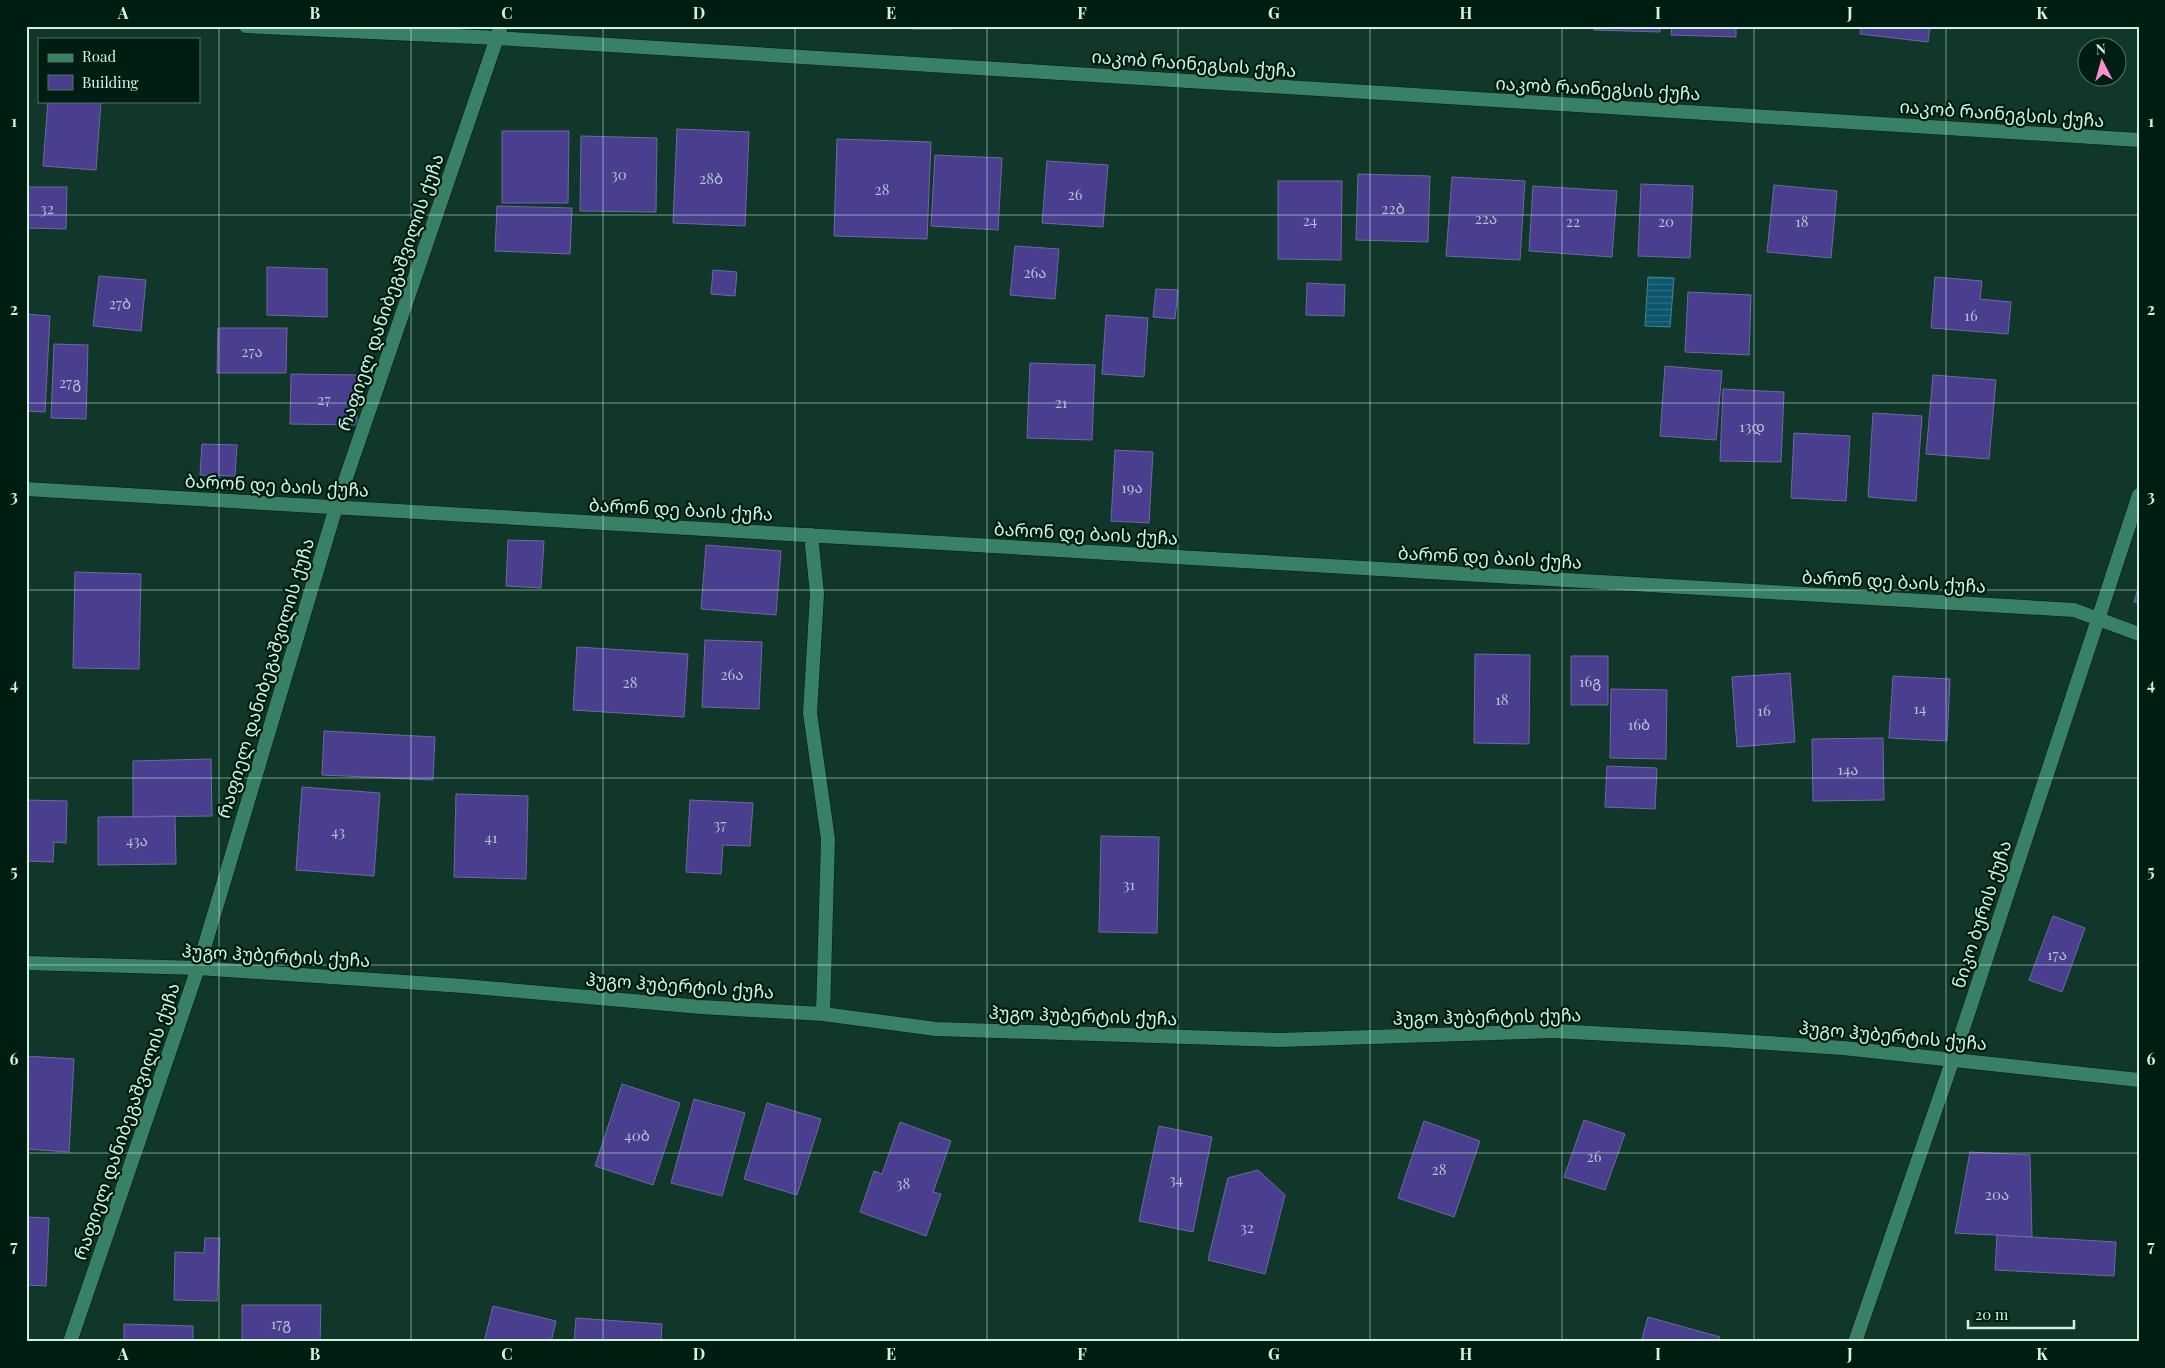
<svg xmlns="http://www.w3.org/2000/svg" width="2165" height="1368" font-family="'Playfair Display','Noto Sans Georgian',serif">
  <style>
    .water { fill: url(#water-rules); stroke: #468591 }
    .building { fill: #4a3e8f; stroke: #6d69a0 }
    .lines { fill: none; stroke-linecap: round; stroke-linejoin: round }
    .minor-casing { stroke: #051c13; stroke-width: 15 }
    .minor { stroke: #398166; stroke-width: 14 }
    .grid { fill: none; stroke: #cff2e3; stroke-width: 1; stroke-opacity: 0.55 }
    .labels { text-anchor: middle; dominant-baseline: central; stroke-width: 4.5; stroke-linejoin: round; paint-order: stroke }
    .number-label { font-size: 15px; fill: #aec5ce }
    .street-label { font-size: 18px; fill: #cff2e3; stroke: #001d12 }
    .neatline { fill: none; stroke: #cff2e3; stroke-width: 2 }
    .grid-label { font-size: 16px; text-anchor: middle; font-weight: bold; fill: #cff2e3 }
  </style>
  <defs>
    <pattern id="water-rules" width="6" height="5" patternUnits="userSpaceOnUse" patternTransform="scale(1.25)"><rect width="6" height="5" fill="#0b566e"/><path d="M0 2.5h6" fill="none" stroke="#2e6f83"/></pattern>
  </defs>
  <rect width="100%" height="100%" fill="#103729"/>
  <!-- water -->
  <path class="water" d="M1648 277 1674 278 1670 327 1645 326Z"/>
  <!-- building -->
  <path class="building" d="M913 26H952V29H913Z
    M1594 26H1660V32L1594 30Z
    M1672 26H1736V37L1671 35Z
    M1861 26H1930L1928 42 1860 34Z
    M48 101H101L96 170 43 166Z
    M677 129 749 132 745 226 673 223Z
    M502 131H569L568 203H502Z
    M581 136 657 138 656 212 580 211Z
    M837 139 931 142 927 239 834 236Z
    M935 155 1002 158 998 230 931 226Z
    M1047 161 1108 165 1103 227 1042 223Z
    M1358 174 1430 176 1428 242 1356 240Z
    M1452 177 1525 181 1520 260 1446 256Z
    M1278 181H1342L1341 260 1278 259Z
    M1641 184 1693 186 1690 258 1638 256Z
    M1774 185 1837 191 1831 258 1767 252Z
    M1533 186 1617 191 1612 257 1529 251Z
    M27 187H67L66 229 27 228Z
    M497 206 572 208 570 254 495 251Z
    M1015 246 1059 249 1055 299 1010 295Z
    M267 267 327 269V317L267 315Z
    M713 270 737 272 735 296 711 294Z
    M99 276 146 280 141 331 93 326Z
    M1935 277 1982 281 1980 299 2011 302 2008 334 1931 328Z
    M1307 283 1345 285 1344 316 1306 315Z
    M1156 289 1178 290 1175 319 1153 317Z
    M1688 292 1751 295 1749 355 1685 352Z
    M26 314 50 316 45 412 26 411Z
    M1106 315 1148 318 1144 377 1102 374Z
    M218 328H287L286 373H217Z
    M54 344 88 345 86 419 51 418Z
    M1030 363 1095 365 1092 440 1027 438Z
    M1665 366 1722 371 1716 440 1660 436Z
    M291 374 358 375 357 425 290 424Z
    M1933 375 1996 380 1989 459 1926 454Z
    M1723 389 1784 392 1781 462 1720 461Z
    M1873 413 1922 416 1916 501 1868 497Z
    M1794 433 1850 436 1846 501 1791 498Z
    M202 444 237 445 235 476 200 475Z
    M1115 450 1153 452 1149 523 1111 521Z
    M508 540 544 541 541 588 506 586Z
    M706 545 781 551 776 615 701 609Z
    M75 572 141 574 139 669 73 668Z
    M2139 586V603L2134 602Z
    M705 640 762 642 759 709 702 707Z
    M577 647 688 654 684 717 573 710Z
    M1475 654 1530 655 1529 744 1474 743Z
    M1571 656H1608V705H1571Z
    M1790 673 1795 742 1737 747 1732 677Z
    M1893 676 1950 679 1947 741 1889 738Z
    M1611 689 1667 690 1666 759 1610 758Z
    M324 731 435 737 433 780 322 775Z
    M1883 738 1884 800 1813 801 1812 739Z
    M211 759 212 816 133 817V761Z
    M1607 766 1657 768 1655 809 1605 807Z
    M302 787 380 793 374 876 296 870Z
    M456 794 528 796 526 879 454 877Z
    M26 800 67 801 66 843 54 842 53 862 26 861Z
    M690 800 753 803 750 846 723 845 721 874 686 872Z
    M175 816 176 864 98 865V817Z
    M1101 836 1159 837 1157 933 1099 932Z
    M2053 916 2085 928 2062 992 2029 980Z
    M26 1056 74 1059 69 1152 26 1149Z
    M622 1084 680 1103 653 1185 595 1166Z
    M694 1099 745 1113 722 1196 671 1183Z
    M767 1103 821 1119 797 1195 744 1179Z
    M1584 1120 1625 1134 1605 1190 1564 1177Z
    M1424 1121 1480 1141 1454 1217 1398 1198Z
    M900 1122 951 1141 933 1192 941 1194 926 1236 860 1212 874 1171 882 1174Z
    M1159 1126 1212 1137 1193 1232 1139 1221Z
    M1970 1152 2030 1155 2032 1237 1955 1233Z
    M1258 1170 1285 1195 1265 1274 1208 1260 1228 1178Z
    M26 1217 49 1218 46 1286 26 1285Z
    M1997 1235 2116 1242 2114 1276 1995 1270Z
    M205 1238H220L217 1301 174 1300 175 1252 204 1253Z
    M242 1305H321L320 1342H242Z
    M493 1306 556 1321 551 1342H484Z
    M1648 1317 1720 1337 1718 1342H1641Z
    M576 1318 662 1324 661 1342H574Z
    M124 1324 193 1326V1342H124Z"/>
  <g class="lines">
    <!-- minor casing -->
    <g class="minor-casing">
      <path id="minor" d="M246 26 497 38 2139 140
        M26 489 2074 610 2139 634
        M811 535 817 594 810 713 828 839 823 1014
        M26 963 198 968 463 986 701 1007 823 1014 936 1029 1279 1040 1553 1031 1722 1040 1843 1048 2139 1080
        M70 1342 198 968 336 507 501 26
        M1855 1342 1953 1059 2139 495"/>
    </g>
    <!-- minor -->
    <use href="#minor" class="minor"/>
  </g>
  <!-- grid -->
  <path class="grid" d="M219 26V1342M411 26V1342M603 26V1342M795 26V1342M987 26V1342M1178 26V1342M1370 26V1342M1562 26V1342M1754 26V1342M1946 26V1342M26 215H2139M26 403H2139M26 590H2139M26 778H2139M26 965H2139M26 1153H2139"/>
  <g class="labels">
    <!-- number labels -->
    <g class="number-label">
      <text x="619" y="174">30</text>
      <text x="711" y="178">28ბ</text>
      <text x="882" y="189">28</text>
      <text x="1075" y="194">26</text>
      <text x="47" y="208">32</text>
      <text x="1393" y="208">22ბ</text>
      <text x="1486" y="218">22ა</text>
      <text x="1310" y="220">24</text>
      <text x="1573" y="221">22</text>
      <text x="1666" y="221">20</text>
      <text x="1802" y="221">18</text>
      <text x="1035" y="272">26ა</text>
      <text x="120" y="303">27ბ</text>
      <text x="1971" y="315">16</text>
      <text x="252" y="351">27ა</text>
      <text x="70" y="382">27გ</text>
      <text x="324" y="399">27</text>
      <text x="1061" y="402">21</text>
      <text x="1752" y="426">13დ</text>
      <text x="1132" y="487">19ა</text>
      <text x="732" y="674">26ა</text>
      <text x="1590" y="681">16გ</text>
      <text x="630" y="682">28</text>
      <text x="1502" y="699">18</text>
      <text x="1920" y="708">14</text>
      <text x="1764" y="710">16</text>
      <text x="1639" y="724">16ბ</text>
      <text x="1848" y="769">14ა</text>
      <text x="720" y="824">37</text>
      <text x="338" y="831">43</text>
      <text x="491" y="837">41</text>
      <text x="137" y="840">43ა</text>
      <text x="1129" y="884">31</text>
      <text x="2057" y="954">17ა</text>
      <text x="637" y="1135">40ბ</text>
      <text x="1594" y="1156">26</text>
      <text x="1439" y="1169">28</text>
      <text x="1176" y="1179">34</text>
      <text x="903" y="1183">38</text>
      <text x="1997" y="1194">20ა</text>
      <text x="1247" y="1227">32</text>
      <text x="281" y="1323">17გ</text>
    </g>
    <!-- street labels -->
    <g class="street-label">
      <text transform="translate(1194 63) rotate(4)">იაკობ რაინეგსის ქუჩა</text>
      <text transform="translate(1598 88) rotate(3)">იაკობ რაინეგსის ქუჩა</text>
      <text transform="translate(2002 113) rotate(4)">იაკობ რაინეგსის ქუჩა</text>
      <text transform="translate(390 292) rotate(-71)">რაფიელ დანიბეგაშვილის ქუჩა</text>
      <text transform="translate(277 485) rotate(3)">ბარონ დე ბაის ქუჩა</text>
      <text transform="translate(681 509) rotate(3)">ბარონ დე ბაის ქუჩა</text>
      <text transform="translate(1086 533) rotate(3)">ბარონ დე ბაის ქუჩა</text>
      <text transform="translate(1490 557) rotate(3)">ბარონ დე ბაის ქუჩა</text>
      <text transform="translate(1894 581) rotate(3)">ბარონ დე ბაის ქუჩა</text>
      <text transform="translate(265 678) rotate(-73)">რაფიელ დანიბეგაშვილის ქუჩა</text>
      <text transform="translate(1981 914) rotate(-72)">ნიკო ბურის ქუჩა</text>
      <text transform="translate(276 955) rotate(3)">ჰუგო ჰუბერტის ქუჩა</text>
      <text transform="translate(680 985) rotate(4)">ჰუგო ჰუბერტის ქუჩა</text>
      <text transform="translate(1083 1015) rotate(2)">ჰუგო ჰუბერტის ქუჩა</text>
      <text transform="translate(1487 1016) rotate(-1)">ჰუგო ჰუბერტის ქუჩა</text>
      <text transform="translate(1893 1035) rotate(5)">ჰუგო ჰუბერტის ქუჩა</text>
      <text transform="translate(126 1121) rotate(-71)">რაფიელ დანიბეგაშვილის ქუჩა</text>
    </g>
  </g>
  <!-- border -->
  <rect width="2165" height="1368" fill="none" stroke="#001d12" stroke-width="55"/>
  <!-- legend -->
  <rect x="38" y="38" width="162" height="65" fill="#001d12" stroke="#537266"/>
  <rect x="48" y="54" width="25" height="8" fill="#398166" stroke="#537266"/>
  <text x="82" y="62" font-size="15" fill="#cff2e3">Road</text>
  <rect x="48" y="75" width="25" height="15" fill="#4a3e8f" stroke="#537266"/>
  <text x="82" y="88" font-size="15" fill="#cff2e3">Building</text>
  <!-- north arrow -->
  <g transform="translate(2102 62) rotate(354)"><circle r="24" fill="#001d12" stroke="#537266"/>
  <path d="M0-4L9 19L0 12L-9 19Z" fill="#f98fca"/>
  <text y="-8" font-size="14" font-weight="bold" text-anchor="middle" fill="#cff2e3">N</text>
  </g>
  <!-- scale -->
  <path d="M1968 1320v8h106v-8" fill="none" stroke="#cff2e3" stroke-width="2.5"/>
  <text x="1975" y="1320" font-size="15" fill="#cff2e3" stroke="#001d12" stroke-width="4" paint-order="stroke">20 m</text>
  <rect x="28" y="28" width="2110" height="1312" class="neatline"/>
  <g class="grid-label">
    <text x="123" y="19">A</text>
    <text x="315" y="19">B</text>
    <text x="507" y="19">C</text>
    <text x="699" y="19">D</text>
    <text x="891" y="19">E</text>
    <text x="1082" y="19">F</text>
    <text x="1274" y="19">G</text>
    <text x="1466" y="19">H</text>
    <text x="1658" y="19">I</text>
    <text x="1850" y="19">J</text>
    <text x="2042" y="19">K</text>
    <text x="14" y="127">1</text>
    <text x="2151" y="127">1</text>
    <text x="14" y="315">2</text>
    <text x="2151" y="315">2</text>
    <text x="14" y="502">3</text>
    <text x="2151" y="502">3</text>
    <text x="14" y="690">4</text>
    <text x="2151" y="690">4</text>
    <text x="14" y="877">5</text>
    <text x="2151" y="877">5</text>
    <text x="14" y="1065">6</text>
    <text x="2151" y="1065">6</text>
    <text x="14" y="1252">7</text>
    <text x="2151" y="1252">7</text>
    <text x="123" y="1360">A</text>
    <text x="315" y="1360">B</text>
    <text x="507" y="1360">C</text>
    <text x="699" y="1360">D</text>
    <text x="891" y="1360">E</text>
    <text x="1082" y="1360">F</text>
    <text x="1274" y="1360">G</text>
    <text x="1466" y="1360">H</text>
    <text x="1658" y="1360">I</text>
    <text x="1850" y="1360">J</text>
    <text x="2042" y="1360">K</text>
  </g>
</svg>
